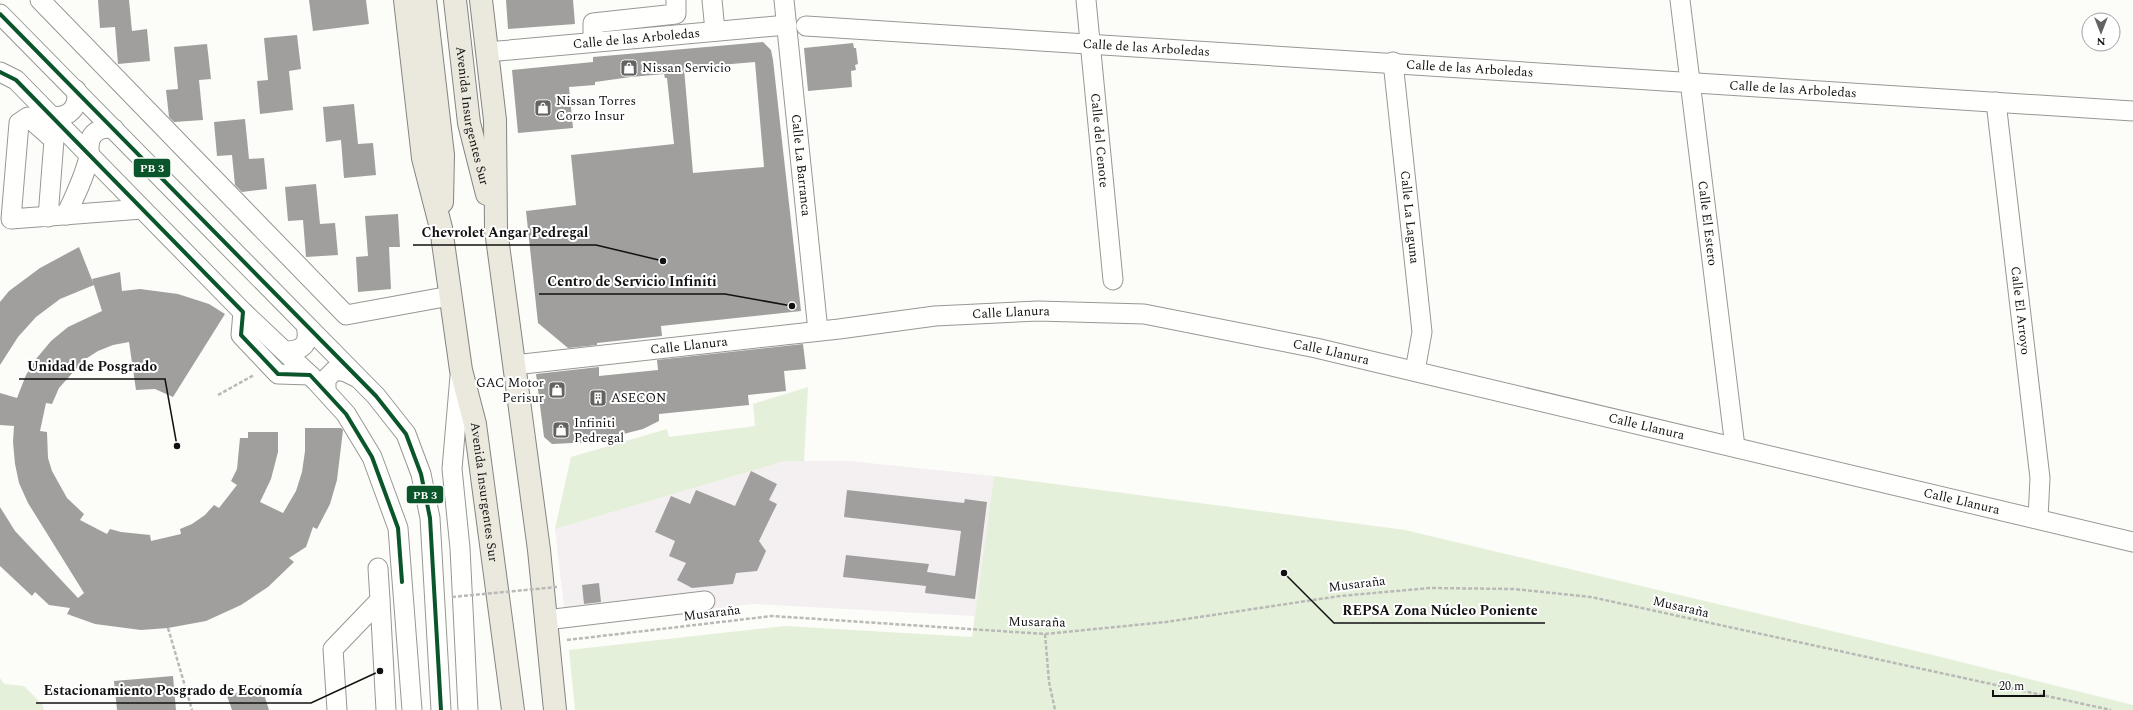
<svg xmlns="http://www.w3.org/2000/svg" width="2133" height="710" font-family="Spectral,serif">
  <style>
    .industrial { fill: #f4f0f2 }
    .green { fill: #e5f0da }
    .building { fill: #a09f9d; fill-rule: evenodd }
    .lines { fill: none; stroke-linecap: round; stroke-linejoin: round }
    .minor-casing { stroke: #979795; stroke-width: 21 }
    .major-casing { stroke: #848482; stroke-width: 24 }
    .path { stroke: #b9b9b8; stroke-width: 2.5; stroke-dasharray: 4 2; stroke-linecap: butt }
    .minor { stroke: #fffffe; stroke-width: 19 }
    .major { stroke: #ebe8dd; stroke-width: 22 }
    .path-bridge { stroke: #b9b9b8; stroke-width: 2.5; stroke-dasharray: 4 2; stroke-linecap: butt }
    .bus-1-casing { stroke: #fff; stroke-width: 7 }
    .bus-1 { stroke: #0b552a; stroke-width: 4 }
    .labels { text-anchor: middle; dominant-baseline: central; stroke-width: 4; stroke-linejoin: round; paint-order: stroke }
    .street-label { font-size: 13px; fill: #111; stroke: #fff }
    .poi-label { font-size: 13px; fill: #111; stroke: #fff; text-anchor: start }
    .leader { fill: none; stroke: #111; stroke-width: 1.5 }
    .callout-dot { fill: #111; stroke: #fff; stroke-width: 1.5 }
    .callout-label { font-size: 14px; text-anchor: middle; font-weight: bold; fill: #111; stroke: #fff; stroke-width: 4; stroke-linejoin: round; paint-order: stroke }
    .line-badge { stroke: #fff; stroke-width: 1.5 }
    .badge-label { font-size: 11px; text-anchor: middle; font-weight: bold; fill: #fff }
  </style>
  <rect width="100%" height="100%" fill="#fcfcf8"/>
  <!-- industrial -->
  <path class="industrial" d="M785 461H849L994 476 975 616 753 604 566 626 555 529Z"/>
  <!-- green -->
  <path class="green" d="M808 387 804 461H785L555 529 571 457 667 429 669 437 755 426 753 404Z
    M994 476 1405 530 1937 656 2133 705V710H575L569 650 785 626 972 637Z
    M0 678 4 684 24 686 42 704 44 710H0Z"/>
  <!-- building -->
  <path class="building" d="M98 0H129L132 31 147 29 150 61 118 64 115 27 100 28Z
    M309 0H366L369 24 313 31Z
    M506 0H573L575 24 508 29Z
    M297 35 301 69 289 71 293 110 260 114 257 81 268 80 264 38Z
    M763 42 771 50 773 60 801 311 661 326 662 336 597 343V345L568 348 538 323 526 211 576 205 571 155 674 144 667 78H665L664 74 631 77 595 82V85L569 87 573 128 518 133 512 70 593 62V57ZM755 62 764 167 693 173 684 68Z
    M853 43 854 48H856L858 64 855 65 856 70 851 71 852 87 808 91 804 48Z
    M207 44 211 79 199 80 203 120 174 122 169 117 166 90 178 89 174 47Z
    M354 104 358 144 373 143 376 175 344 178 341 140 326 142 323 107Z
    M245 119 249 159 264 158 267 189 242 192 235 185 232 155 217 156 214 122Z
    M316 184 320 224 335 223 338 255 306 257 303 220 288 221 285 187Z
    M398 214 400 247H389L391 289 358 292 356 257 368 256 365 216Z
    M79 247 94 285 60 299 36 317 18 337 0 365V302L9 291 40 268Z
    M120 272 122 291 140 289 178 294 209 304 225 314 173 397 155 389 136 390 129 342 113 345 98 351 84 360 59 388 52 404 46 403 40 431 47 432 48 458 52 471 67 498 84 514 80 520 107 534 110 529 121 532 150 535 151 541 181 534 180 529 192 524 205 515 214 505 219 508 237 485 231 481 237 469 240 438H248V432H278V452L271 479 260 502 283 513 296 491 302 472 305 451V428H341L343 430 337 480 330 504 317 529 313 527 306 547 289 558 294 562 268 587 241 605 206 621 168 628 141 630 95 624 67 614 70 608 49 605 35 592 32 596 0 566V507L15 531 78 598 84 593 28 503 19 483 15 464 13 442 14 426 0 425V393L17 398 26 375 36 359 51 341 68 327 102 311 92 279Z
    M803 344 806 369 784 371 786 391 748 395 749 405 659 414V421L643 429 592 442 552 444 544 437 536 374 599 367V376L658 370 657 360Z
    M751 471 777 484 769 500 777 504 759 541 766 551 757 571 736 573 733 584 692 588 677 580 686 563 669 556 675 541 655 532 671 496 690 504 696 490 735 506Z
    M847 490 964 503 965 499 987 502 975 599 925 593 926 586 843 577 846 555 929 564 927 572 955 576 961 531 844 517Z
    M599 583 601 602 584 604 582 585Z
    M173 676 176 710H117L114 681Z
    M261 685 269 710H232L227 696Z"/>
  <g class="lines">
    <!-- minor casing -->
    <g class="minor-casing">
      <g id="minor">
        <path d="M40 0 346 315 450 296"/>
        <path d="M712 0 715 31"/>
        <path id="s1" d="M784 0 818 331"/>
        <path id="s2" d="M1086 0 1113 280"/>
        <path id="s3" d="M1680 0 1735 447"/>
        <path d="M0 14 376 396 406 434 421 474 430 518 441 710"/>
        <path id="s4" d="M806 26 2133 111"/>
        <path d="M593 42V23L676 14V0"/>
        <path id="s5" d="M487 52 787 25"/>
        <path id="s6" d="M1393 62 1422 332 1415 371"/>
        <path d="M0 72 16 80 243 312 316 381 346 414 372 457 398 528 412 710"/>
        <path id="s7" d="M1996 102 2040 478 2038 518"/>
        <path d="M51 116C69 119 80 107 76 90"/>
        <path d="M66 215C75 196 84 178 89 157 90 150 87 144 92 136 97 129 106 127 114 129"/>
        <path d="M48 217 54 140 28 117 19 123 11 219 142 209"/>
        <path d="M243 312 241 335 278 374 310 375"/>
        <path d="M285 351C304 351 310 343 306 325"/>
        <path id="s8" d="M514 365 839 329 935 316 1038 311 1144 314 1316 348 2133 542"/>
        <path d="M460 376 452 469 460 548 468 710"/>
        <path d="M326 391V379L335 370 346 372 356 377"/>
        <path d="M378 568 380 600"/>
        <path d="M546 620 705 601"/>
        <path d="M337 710 333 649 380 600 386 710"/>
      </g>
    </g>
    <!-- major casing -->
    <g class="major-casing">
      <g id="major">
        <path id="s9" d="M405 0 423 158 441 228 461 370 475 424 513 710"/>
        <path d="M425 0 443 155 442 202"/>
        <path id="s10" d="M455 0 469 123 487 194"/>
        <path d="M481 0 495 120 496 230 539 550 555 710"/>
      </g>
    </g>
    <!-- path -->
    <path class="path" d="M218 395 254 375
      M168 628 192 710
      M1045 634 1049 682 1055 710
      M567 640 772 616 1045 634 1166 622 1340 596 1430 588 1514 589 1591 597 2111 710"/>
    <!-- minor -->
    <use href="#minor" class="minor"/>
    <!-- major -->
    <use href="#major" class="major"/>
    <!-- path-bridge -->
    <path class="path-bridge" d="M452 597 557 587"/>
    <!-- bus-1 casing -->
    <g class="bus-1-casing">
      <path id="bus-1" d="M0 14 376 396 406 434 421 474 430 518 441 710
        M0 72 16 80 243 312 241 335 278 374 310 375 346 414 372 457 398 528 402 582"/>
    </g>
    <!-- bus-1 -->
    <use href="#bus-1" class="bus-1"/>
  </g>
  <!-- icons -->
  <defs>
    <g id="shop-square" transform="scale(0.9)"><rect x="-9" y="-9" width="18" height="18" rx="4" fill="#636362" stroke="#fff"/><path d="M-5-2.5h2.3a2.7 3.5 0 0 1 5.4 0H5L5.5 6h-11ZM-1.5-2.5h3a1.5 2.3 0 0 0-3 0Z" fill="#fff"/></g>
    <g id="building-square" transform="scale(0.9)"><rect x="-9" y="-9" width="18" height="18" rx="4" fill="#636362" stroke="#fff"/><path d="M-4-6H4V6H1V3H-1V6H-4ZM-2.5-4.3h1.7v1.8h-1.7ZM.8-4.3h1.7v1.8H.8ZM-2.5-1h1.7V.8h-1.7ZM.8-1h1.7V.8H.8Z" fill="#fff"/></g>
  </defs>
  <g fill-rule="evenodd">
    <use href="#shop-square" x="629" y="68"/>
    <use href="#shop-square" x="543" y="108"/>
    <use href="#shop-square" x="557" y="390"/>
    <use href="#building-square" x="598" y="398"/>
    <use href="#shop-square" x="561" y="430"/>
  </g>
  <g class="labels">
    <!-- street labels -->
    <g class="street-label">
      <text stroke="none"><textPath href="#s5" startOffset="150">Calle de las Arboledas</textPath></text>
      <text stroke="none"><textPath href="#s4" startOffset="341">Calle de las Arboledas</textPath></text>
      <text stroke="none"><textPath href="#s4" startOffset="665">Calle de las Arboledas</textPath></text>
      <text stroke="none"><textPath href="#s4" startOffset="989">Calle de las Arboledas</textPath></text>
      <text stroke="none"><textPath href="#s10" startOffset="117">Avenida Insurgentes Sur</textPath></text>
      <text stroke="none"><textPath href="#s2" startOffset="141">Calle del Cenote</textPath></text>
      <text stroke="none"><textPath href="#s1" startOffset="166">Calle La Barranca</textPath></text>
      <text stroke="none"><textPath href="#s6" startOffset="156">Calle La Laguna</textPath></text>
      <text stroke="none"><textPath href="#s3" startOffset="225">Calle El Estero</textPath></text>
      <text stroke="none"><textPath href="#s7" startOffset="210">Calle El Arroyo</textPath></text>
      <text stroke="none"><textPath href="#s8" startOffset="500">Calle Llanura</textPath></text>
      <text stroke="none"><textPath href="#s8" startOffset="176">Calle Llanura</textPath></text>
      <text stroke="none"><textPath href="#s8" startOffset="824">Calle Llanura</textPath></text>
      <text stroke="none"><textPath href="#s8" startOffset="1148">Calle Llanura</textPath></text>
      <text stroke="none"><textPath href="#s9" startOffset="499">Avenida Insurgentes Sur</textPath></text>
      <text stroke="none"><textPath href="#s8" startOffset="1472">Calle Llanura</textPath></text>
      <text transform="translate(1357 584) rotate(-7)">Musaraña</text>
      <text transform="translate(1681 607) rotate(13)">Musaraña</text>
      <text transform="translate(712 613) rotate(-7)">Musaraña</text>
      <text transform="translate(1037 622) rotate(1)">Musaraña</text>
    </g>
    <!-- poi labels -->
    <g class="poi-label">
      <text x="642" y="68">Nissan Servicio</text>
      <text x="556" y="101">Nissan Torres<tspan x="556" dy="15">Corzo Insur</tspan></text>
      <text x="544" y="383" text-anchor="end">GAC Motor<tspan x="544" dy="15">Perisur</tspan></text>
      <text x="611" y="398">ASECON</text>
      <text x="574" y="423">Infiniti<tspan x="574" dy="15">Pedregal</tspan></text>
    </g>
  </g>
  <!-- callouts -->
  <path class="leader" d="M663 261L596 245H413M792 306L725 294H539M177 446L165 379H19M1284 573L1334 623H1545M380 671L311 703H36"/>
  <g class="callout-dot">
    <circle cx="663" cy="261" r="4"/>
    <circle cx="792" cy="306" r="4"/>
    <circle cx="177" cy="446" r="4"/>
    <circle cx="1284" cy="573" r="4"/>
    <circle cx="380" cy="671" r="4"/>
  </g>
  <g class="callout-label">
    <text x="505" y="237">Chevrolet Angar Pedregal</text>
    <text x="632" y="286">Centro de Servicio Infiniti</text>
    <text x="92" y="371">Unidad de Posgrado</text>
    <text x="1440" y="615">REPSA Zona Núcleo Poniente</text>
    <text x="173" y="695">Estacionamiento Posgrado de Economía</text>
  </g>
  <g class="line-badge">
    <rect x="133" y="158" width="38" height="20" rx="4" fill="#0b552a"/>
    <rect x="406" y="485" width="38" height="19" rx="4" fill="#0b552a"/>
  </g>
  <g class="badge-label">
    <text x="152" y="172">PB 3</text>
    <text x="425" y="499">PB 3</text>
  </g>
  <!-- north arrow -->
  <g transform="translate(2101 32) rotate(180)"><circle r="19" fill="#ffffff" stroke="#a0a0a0"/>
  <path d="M0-3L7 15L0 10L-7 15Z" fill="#636362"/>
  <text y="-6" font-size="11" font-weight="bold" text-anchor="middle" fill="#111111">N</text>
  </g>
  <!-- scale -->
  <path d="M1993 690v6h51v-6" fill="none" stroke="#111111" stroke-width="2"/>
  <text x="1999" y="690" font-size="12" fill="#111111" stroke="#ffffff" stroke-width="3" paint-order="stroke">20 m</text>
</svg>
